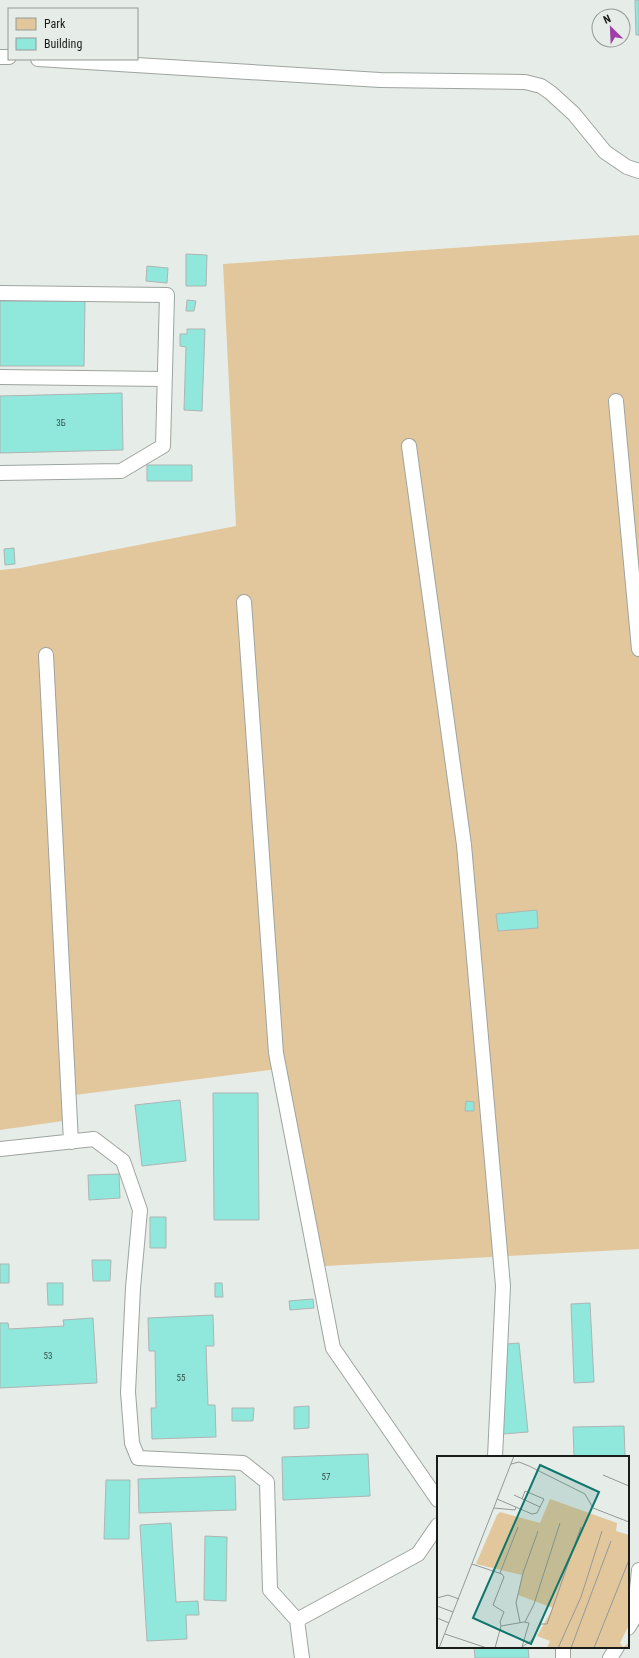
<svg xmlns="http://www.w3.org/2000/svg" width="639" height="1658" font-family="'Roboto Condensed',sans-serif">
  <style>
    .green { fill: #e2c79c }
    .building { fill: #90e7db; stroke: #aeb5b4 }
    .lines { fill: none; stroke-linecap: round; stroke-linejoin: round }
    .lane-casing { stroke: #9ea49f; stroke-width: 16 }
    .lane { stroke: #fff; stroke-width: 14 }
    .labels { text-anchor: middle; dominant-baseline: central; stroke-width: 3; stroke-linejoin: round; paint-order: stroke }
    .number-label { font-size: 9px; fill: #384f4a }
    .inset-road { fill: none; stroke: #949995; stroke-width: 1 }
    .view { fill: #0f766e; fill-opacity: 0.15; stroke: #0f766e; stroke-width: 2 }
    .inset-edge { fill: none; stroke: #1a1c1a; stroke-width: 2 }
  </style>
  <rect width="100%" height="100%" fill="#e6ece7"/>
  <!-- green -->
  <path class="green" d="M639 235V1249L325 1266 277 1069 67 1096 70 1120 0 1130V570L20 568 236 526 223 264Z"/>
  <!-- building -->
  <path class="building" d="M635 0H639V35H636Z
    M186 254 207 255 206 286H186Z
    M147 266 168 268 167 283 146 281Z
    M187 300 196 301 194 311H186Z
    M0 301H85L84 366H0Z
    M187 329H205L202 411 184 410 186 347 180 346V334H187Z
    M122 393 123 450 0 453V396Z
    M147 465H192V481H147Z
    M14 548 15 564 5 565 4 549Z
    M537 910 538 928 498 931 496 914Z
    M213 1093H258L259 1220H214Z
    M180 1100 186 1161 142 1166 135 1105Z
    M466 1101 474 1102V1111H465Z
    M119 1174 120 1198 89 1200 88 1175Z
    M150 1217H166V1248H150Z
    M92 1260H111L110 1281H93Z
    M0 1264H9V1283H0Z
    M47 1283H63V1305H48Z
    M215 1283H222L223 1297H215Z
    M313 1299 314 1308 290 1310 289 1301Z
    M590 1303 594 1382 574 1383 571 1304Z
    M213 1315 214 1346H206L208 1405H215L216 1437 152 1439 151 1408H156L155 1351H149L148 1318Z
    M93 1318 97 1383 0 1388V1323H8L9 1329 64 1326 63 1320Z
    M519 1343 528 1432 503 1434 494 1345Z
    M309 1406V1428L294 1429V1407Z
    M232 1408H254L253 1421H232Z
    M624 1426 625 1457H574L573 1427Z
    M368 1454 370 1496 283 1500 282 1457Z
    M235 1476 236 1510 139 1513 138 1479Z
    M106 1480H130L129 1539H104Z
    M171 1523 176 1602 198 1601 199 1615H186L187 1639 147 1641 140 1525Z
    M205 1536 227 1537 226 1601 204 1600Z
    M474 1647H528L529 1658H475Z"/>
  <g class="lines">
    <!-- lane casing -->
    <g class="lane-casing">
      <path id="lane" d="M0 57H9
        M38 59 380 80 525 82 541 86 551 93 574 114 605 152 627 167 639 171
        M0 293 167 295 163 446 121 471 0 473
        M0 377 164 379
        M616 401 639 649
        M409 446 464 845 503 1286 495 1457
        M244 602 276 1053 333 1348 438 1500
        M46 655 71 1142
        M0 1149 94 1139 123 1161 140 1210 133 1288 128 1392 132 1443 138 1458 243 1463 267 1482 270 1590 297 1620
        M628 1628 634 1618 639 1570
        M563 1647V1658
        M302 1658 297 1620 418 1554 438 1525
        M610 1658 617 1647"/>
    </g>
    <!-- lane -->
    <use href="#lane" class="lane"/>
  </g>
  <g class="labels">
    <!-- number labels -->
    <g class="number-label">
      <text x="61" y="423">3Б</text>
      <text x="48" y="1356">53</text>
      <text x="181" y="1378">55</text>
      <text x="326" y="1477">57</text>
    </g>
  </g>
  <!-- overview -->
  <g transform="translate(437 1456)">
    <rect width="192" height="192" fill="#e6ece7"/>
    <path d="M113 43 180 67 179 75 192 79V169L183 187 186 191 192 187V192H110L113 185 100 180 116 152 81 139 85 119 39 108 60 59 63 56 103 67Z" fill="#e2c79c"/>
    <path class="inset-road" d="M74 8 82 6 92 10 148 38 156 52 192 66M166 19 192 30M77 39 103 51M60 43 95 58 100 57 107 43 88 35 85 43M57 52 78 54 79 51M35 108 65 118 67 121 56 149 67 156 63 166 64 170M63 117 81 71M0 142 11 139 22 143M0 150 16 156M0 162 12 167M83 166 79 147 86 117 101 75M88 166 97 148 123 67M8 178 50 192M85 191 95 184 104 168H110L144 71M2 192 77 0M58 192 64 170 87 166 92 167 85 191M121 192 144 141 165 75M134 192 174 85M157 192 192 104"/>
    <path class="view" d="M103 9 162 36 94 188 36 162Z"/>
    <rect width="192" height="192" class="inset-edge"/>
  </g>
  <!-- legend -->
  <rect x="8" y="8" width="130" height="52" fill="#e6ece7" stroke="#949995"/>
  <rect x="16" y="18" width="20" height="12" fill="#e2c79c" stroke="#949995"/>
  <text x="44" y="28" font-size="12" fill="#1a1c1a">Park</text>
  <rect x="16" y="38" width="20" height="12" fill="#90e7db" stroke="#949995"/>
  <text x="44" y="48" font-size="12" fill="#1a1c1a">Building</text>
  <!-- north arrow -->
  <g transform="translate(611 28) rotate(336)"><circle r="19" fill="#e6ece7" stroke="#949995"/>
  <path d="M0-3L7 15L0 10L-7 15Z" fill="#9f3fa7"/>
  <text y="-6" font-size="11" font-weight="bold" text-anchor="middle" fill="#1a1c1a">N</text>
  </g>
</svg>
